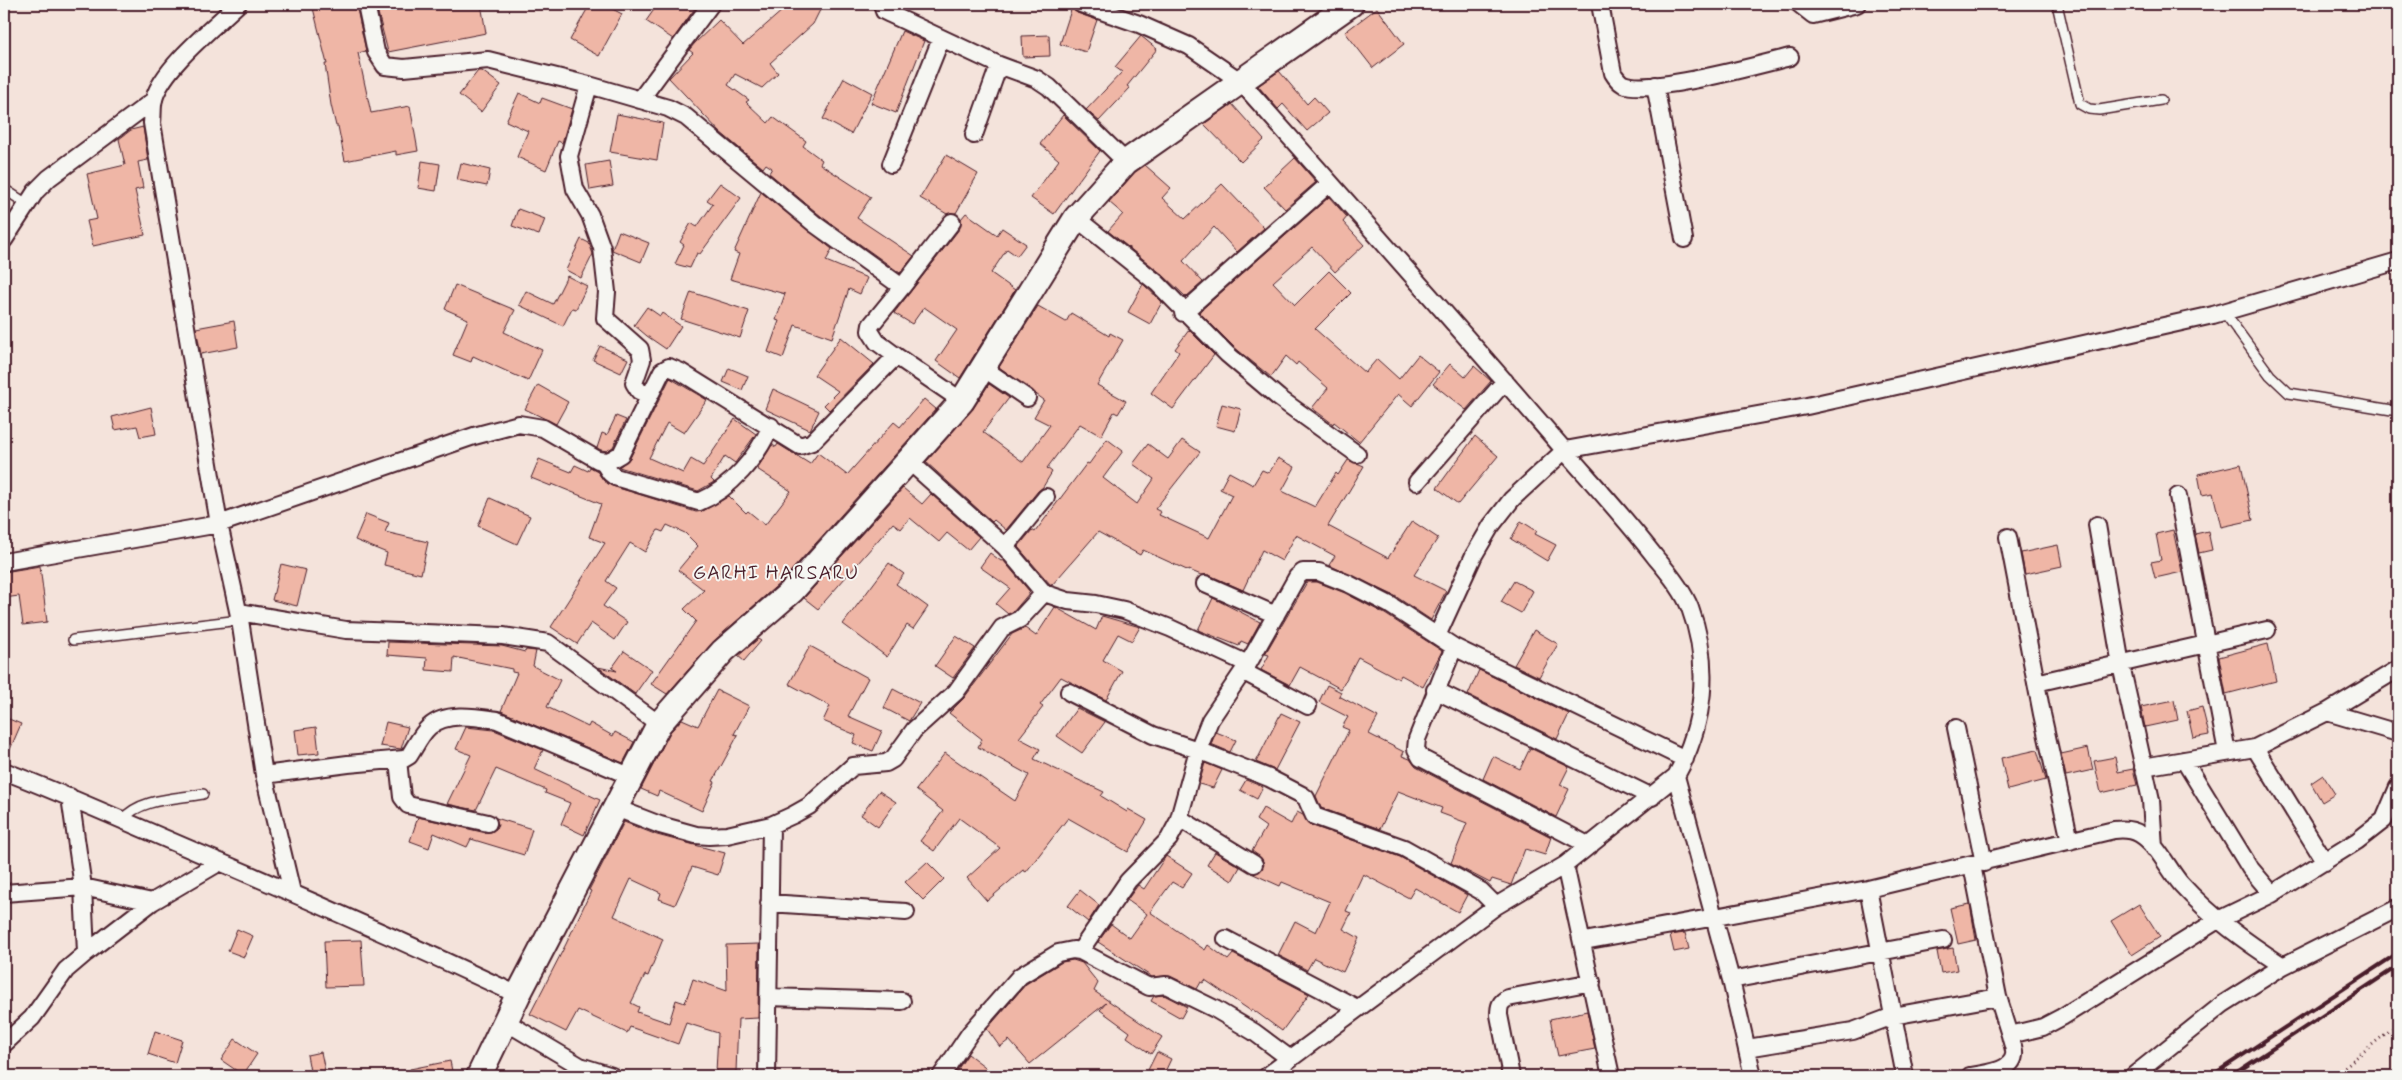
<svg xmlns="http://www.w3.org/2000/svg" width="2402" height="1080" font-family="Mynerve,sans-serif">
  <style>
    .building { fill: #efb6a6; stroke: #4a1f2b }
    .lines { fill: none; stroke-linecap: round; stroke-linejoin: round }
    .lane-casing { stroke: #4a1f2b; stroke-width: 12 }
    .street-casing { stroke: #4a1f2b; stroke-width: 20 }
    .secondary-casing { stroke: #4a1f2b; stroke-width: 28 }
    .path { stroke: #4a1f2b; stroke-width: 3; stroke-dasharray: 1 4; stroke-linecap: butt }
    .lane { stroke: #f6f6f2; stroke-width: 9 }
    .street { stroke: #f6f6f2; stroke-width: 16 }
    .secondary { stroke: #f6f6f2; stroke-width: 24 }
    .rail { stroke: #4a1f2b; stroke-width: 4 }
    .labels { text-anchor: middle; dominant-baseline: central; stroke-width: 4; stroke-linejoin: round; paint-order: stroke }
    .quarter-label { font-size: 20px; letter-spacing: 1px; fill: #4a1f2b; stroke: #f6f6f2 }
  </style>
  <rect width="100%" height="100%" fill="#f4e3db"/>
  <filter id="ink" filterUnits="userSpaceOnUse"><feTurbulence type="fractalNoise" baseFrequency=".02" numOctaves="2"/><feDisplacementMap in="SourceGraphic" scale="10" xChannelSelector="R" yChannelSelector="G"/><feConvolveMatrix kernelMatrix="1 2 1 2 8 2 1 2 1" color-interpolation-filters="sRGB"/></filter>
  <g filter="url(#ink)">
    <!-- building -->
    <path class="building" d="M312 4H353L355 10 357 9 366 51 358 53 371 113 410 106 418 151 396 155V151L345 161 338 126H336L331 105 325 64H327Z
      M383 4H481L486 33 388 52 376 5Z
      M590 4H603L622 14 599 56 570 40Z
      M658 4H698L673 39 646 21Z
      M786 4H823L813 24 770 63 778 73 762 88 735 74 728 85 749 100 746 102 768 123 773 117 806 141 803 146 822 160 820 164 871 197 857 218 914 256 900 273 822 217 769 173 772 168 766 164 763 168 720 132 669 78 693 53 689 50 695 43 719 20 743 45 783 10Z
      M1072 7 1077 13 1097 20 1086 52 1060 44Z
      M1377 8 1404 44 1373 68 1345 32Z
      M902 31 924 41 896 113 871 103Z
      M1049 35 1050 56 1023 57 1022 36Z
      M1141 36 1157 49 1127 86 1130 88 1099 121 1086 110 1122 72 1115 67Z
      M478 71H482L501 85 481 112 459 95Z
      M1279 71 1307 104 1314 97 1328 113 1307 131 1283 104 1278 109 1258 86Z
      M844 78 872 93 851 134 823 119Z
      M519 93 540 103 542 98 572 109 562 143 558 141 546 170 517 157 528 131 506 121Z
      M1232 104 1264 140 1241 162 1204 124Z
      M617 114 663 123 657 160 610 152Z
      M1063 115 1100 151 1054 214 1031 198 1059 160 1040 144Z
      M143 127 148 160 138 162 143 188 135 190 145 235 93 246 87 221 97 219 87 174 125 165 119 139 131 130Z
      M946 155 978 174 956 213 947 214 920 198Z
      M1295 158 1316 182 1285 209 1264 187Z
      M422 161 440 164 436 191 418 188Z
      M609 161 613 186 590 190 586 165Z
      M461 163 490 170 487 186 457 180Z
      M1145 165 1171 188 1162 198 1185 219 1222 184 1264 228 1237 252 1214 227 1183 261 1203 282 1186 297 1163 275 1108 231 1123 214 1109 202 1135 172Z
      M720 183 741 198 700 254 697 253 690 268 675 264 684 245 680 242 691 223 697 227 713 204 707 200Z
      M761 192 832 249 826 261 867 278 860 294 849 289 832 338 795 325 783 358 768 352 779 321 776 320 785 294 730 279 739 254 734 252Z
      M1329 197 1347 217 1343 222 1364 245 1335 272 1312 247 1273 282 1295 305 1329 271 1351 293 1315 329 1365 373 1377 359 1399 379 1418 355 1439 372 1412 406 1398 394 1359 442 1334 422 1333 424 1312 408 1328 388 1298 362 1296 365 1286 356 1271 377 1234 347 1199 312Z
      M518 209 545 219 539 235 512 226Z
      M966 213 997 235 1002 228 1026 244 1017 256 1007 249 991 273 1015 290 960 378 936 361 957 330 924 307 912 324 894 313 960 228 961 219Z
      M619 231 649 243 641 262 612 250Z
      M581 239 589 243 593 254 581 278 566 270Z
      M567 276 587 286 576 309 572 308 563 326 519 305 526 291 553 304Z
      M1143 284 1162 302 1150 324 1128 312Z
      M455 285 515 310 504 332 542 350 528 381 473 356 471 362 453 355 468 319 445 309Z
      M691 292 749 311 740 338 681 319Z
      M1038 306 1066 322 1071 313 1109 336 1110 333 1123 340 1097 385 1126 401 1118 414 1114 412 1101 436 1080 424 1047 468 1052 472 1043 487 1038 491 1006 530 994 520 992 522 926 462 972 410 989 384 1009 398 983 432 1023 462 1050 425 1034 417 1044 400 999 367Z
      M647 307 660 316 662 313 681 326 666 349 647 336 634 325Z
      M234 321 238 347 201 354 196 328Z
      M1189 330 1214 355 1173 409 1151 393 1179 352 1175 349Z
      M841 337 874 364 829 410 824 405 838 391 814 375Z
      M600 346 628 359 621 373 593 360Z
      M1450 364 1465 377 1474 366 1491 381 1466 410 1433 384Z
      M729 368 748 376 742 390 723 382Z
      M670 378 707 400 684 433 667 423 649 458 683 473 691 459 703 466 735 419 756 434 735 463 725 456 711 479 714 482 698 491 619 467 630 458Z
      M538 385 568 402 556 424 525 409Z
      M773 389 819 411 810 430 765 409Z
      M924 399 936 409 782 581 714 641 667 694 651 684 696 621 684 609 704 590 678 570 698 546 685 533 667 525 663 532 658 530 645 552 630 543 606 581 616 588 603 606 627 622 615 640 591 623 577 644 551 627 605 543 589 537 601 504 552 484 551 486 531 478 539 459 571 472 575 465 588 471 590 467 596 470 604 481 612 486 696 512 703 511 729 496 746 513 748 511 765 525 791 491 757 469 772 445 776 447 778 444 810 464 818 453 847 475 894 422 900 427Z
      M1222 404 1241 409 1235 431 1216 426Z
      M151 407 156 434 140 437 137 426 115 430 112 417Z
      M616 416 626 420 613 447 607 451 601 450 597 448 602 433 607 435Z
      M1475 436 1498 456 1458 504 1437 488Z
      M1107 439 1123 451 1103 478 1137 504 1154 479 1133 464 1148 444 1168 459 1182 440 1200 452 1155 509 1161 512 1159 515 1209 538 1232 495 1220 489 1229 472 1253 485 1262 470 1269 473 1278 458 1295 467 1282 491 1315 507 1336 473 1338 475 1348 460 1359 464 1364 466 1328 526 1388 558 1412 521 1438 538 1414 575 1446 591 1431 620 1395 596 1329 565 1335 556 1296 535 1282 561 1262 550 1243 590 1209 575H1201L1189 570V571L1143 550 1140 555 1098 532 1052 585 1050 584 1018 547 1032 530 1035 532 1087 463 1089 464Z
      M2241 464 2253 520 2221 527 2213 493 2202 495 2198 474Z
      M903 488 922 504 931 494 979 537 968 550 947 533 939 542 910 518 901 529 893 523 818 609 804 598Z
      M490 498 530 516 517 544 478 526Z
      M366 514 389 523 385 532 428 542 421 574 384 565 387 553 355 540Z
      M1521 521 1537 531 1535 534 1556 545 1547 561 1511 539Z
      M2173 530 2182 572 2155 578 2151 562 2161 560 2156 534Z
      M2208 531 2212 550 2199 553 2195 534Z
      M2058 545 2062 566 2025 574 2021 553Z
      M990 553 1001 561 1003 560 1030 592 1014 611 1008 614 996 604 1010 588 980 567Z
      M889 563 904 574 896 584 928 607 913 629 907 625 887 657 843 624Z
      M281 564 306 570 297 606 272 600Z
      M40 566 47 622 23 625 19 596 4 598V572Z
      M1514 581 1533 591 1521 613 1501 602Z
      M1307 582H1317L1345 593 1385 614 1442 651 1423 687 1401 675 1399 679 1358 657 1341 689 1300 667 1290 685 1261 670 1269 655 1265 654Z
      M1213 598 1260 622 1248 644 1241 641 1239 646 1198 630Z
      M1055 607 1096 630 1102 616 1140 627 1132 641 1118 634 1103 660 1122 671 1106 700 1061 677 1040 705 1043 707 1019 738 1040 749 1034 759 1104 792 1101 796 1127 812 1128 809 1147 820 1128 852 1068 818 1026 872 1023 870 987 901 967 878 1000 848 959 818 934 851 920 841 943 811 916 790 945 753 1015 801 1029 775 978 747 982 739 949 713 964 698 1012 634 1025 628 1036 636Z
      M1534 630 1558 644 1539 677 1514 665Z
      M956 636 975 648 953 678 935 666Z
      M758 639 761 641 744 661 738 656Z
      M388 642 502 646 525 652 526 650 536 651 533 666 560 680 547 707 588 727 590 723 613 736 615 732 634 742 623 763 501 711 517 673 512 672V669L454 657 453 672 426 670 427 658 387 655Z
      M2268 644 2276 681 2226 694 2219 657Z
      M810 646 868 678 848 716 882 731 873 751 853 743 856 735 823 721 830 706 789 684Z
      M624 651 652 670 635 694 598 667 617 671 612 668Z
      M1479 670 1569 714 1557 739 1468 695Z
      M1327 685 1341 692 1339 696 1378 717 1369 734 1404 752 1402 756 1410 759 1416 767 1551 837 1545 855 1525 849 1511 885 1492 879 1490 883 1451 863 1467 823 1440 813 1442 808 1398 791 1380 829 1321 808 1316 796 1349 730 1342 727 1348 717 1319 702Z
      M893 689 920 703 909 721 884 708Z
      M717 690 749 706 734 734 738 735 713 781 715 782 702 811 659 791 657 796 641 789 670 732 682 719 698 726Z
      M2174 700 2178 720 2145 727 2141 707Z
      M2202 707 2209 735 2193 738 2187 711Z
      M1077 708 1105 722 1082 753 1057 736Z
      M1281 713 1300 722 1275 770 1256 762Z
      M4 717 21 724 5 761H4Z
      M386 722 408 727 401 749 380 746Z
      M316 727 319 753 298 755 295 730Z
      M466 727 494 730 543 750 534 769 600 800 584 835 561 824 570 803 545 793 546 790 496 769 476 810 447 804 471 755 456 749Z
      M1216 732 1236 740 1230 752 1211 744Z
      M1530 748 1569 767 1560 785 1569 789 1556 817 1483 779 1493 756 1520 769Z
      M2088 748 2093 770 2066 776 2061 754Z
      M2037 750 2046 780 2008 790 2001 758Z
      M2115 757 2118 772 2133 769 2137 785 2101 793 2094 761Z
      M1205 763 1222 770 1213 788 1199 784Z
      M2323 775 2335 794 2322 802 2311 783Z
      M1246 780 1263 787 1257 799 1240 790Z
      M879 791 896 802 878 827 861 815Z
      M1263 808 1291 824 1297 812 1303 815 1310 825 1400 857 1467 895 1458 912 1415 888 1409 898 1363 874 1346 911 1351 913 1343 929 1359 938 1343 972 1314 958 1307 970 1278 955 1295 921 1316 932 1330 902 1282 882 1280 886 1251 873 1259 872 1264 865 1262 859 1252 851 1266 827 1256 820Z
      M418 817 486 833 496 829 498 825 496 818 532 829 524 855 471 839 467 847 434 833 429 848 410 841Z
      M624 822 657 835 725 853 718 875 692 867 675 905 659 899 661 893 631 879 614 916 663 939 648 976 645 975 631 1003 639 1007 637 1012 669 1023 676 1000 685 1003 693 979 727 991 726 945 759 944 758 1018 738 1019 736 1072H716L718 1033 686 1023 678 1044 630 1027 627 1033 578 1010 566 1032 530 1014 566 944 591 891 589 890Z
      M1215 852 1240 867 1232 881 1207 865Z
      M1166 856 1192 873 1182 888 1172 882 1150 912 1205 950 1208 945 1228 960 1233 954 1309 994 1282 1031 1252 1009 1251 1011 1205 980 1203 983 1201 982 1197 989 1170 976 1152 977 1098 942 1111 924 1130 938 1147 914 1127 900 1138 885 1144 889Z
      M927 862 944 879 923 900 905 882Z
      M1080 890 1099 905 1088 922 1068 906Z
      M1970 904 1976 940 1958 944 1950 908Z
      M2139 904 2160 937 2132 955 2111 921Z
      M237 929 253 936 244 957 228 951Z
      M1685 933 1689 949 1674 952 1670 935Z
      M361 940 364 986 326 987 324 941Z
      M1953 948 1957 970 1941 973 1937 951Z
      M1073 960 1082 963 1098 983 1094 991 1162 1037 1151 1054 1127 1037 1130 1032 1100 1010 1106 1003 1030 1064 1009 1040 1000 1047 987 1029 1026 984 1062 962Z
      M1164 995 1187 1007 1181 1018 1151 1001 1154 996Z
      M1587 1011 1595 1049 1558 1056 1550 1019Z
      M155 1031 182 1040 175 1063 148 1054Z
      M235 1039 257 1054 243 1075 221 1060Z
      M321 1052 326 1076H311L307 1055Z
      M1157 1052 1171 1059 1163 1076H1145Z
      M968 1054 984 1066 994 1076H953Z
      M450 1061 453 1076H410V1069Z"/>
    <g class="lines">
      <!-- lane casing -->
      <g class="lane-casing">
        <path id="lane" d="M2057 4 2080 104 2089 109 2099 110 2161 100
          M4 189 27 204
          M2224 312 2270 375 2289 393 2398 411
          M73 640 240 620
          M122 820C140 798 177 799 203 794"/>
      </g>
      <!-- street casing -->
      <g class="street-casing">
        <path id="street" d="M238 4C214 27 163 67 154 99 152 106 153 115 152 123L219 524 240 620 264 775 292 892
          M366 4 376 52 385 66 404 68 488 60 589 85 668 108 686 117 816 225 902 287 871 325 870 331 877 342 896 356
          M882 4 884 11 890 14 999 65 974 135
          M1081 4 1139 24 1189 46 1240 81C1351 206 1462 331 1571 458 1600 491 1629 523 1656 558 1669 573 1683 590 1690 608 1711 665 1705 724 1676 776L1565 865 1496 906 1267 1076
          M1600 4 1613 73C1616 78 1618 81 1623 84 1650 95 1758 65 1790 57
          M1799 4 1813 15 1857 4
          M999 65 1037 79 1049 87 1126 162
          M589 85 569 156 575 189 590 215 602 248 607 292 605 318 640 349 642 360 634 383 639 391 650 395
          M1655 85 1684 239
          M640 100 711 4
          M891 164 941 39
          M1076 218 1157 283 1227 354 1279 398 1357 454
          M4 240 36 191 49 178 154 100
          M902 287 952 222
          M1183 313 1330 183
          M983 368 1027 398
          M909 461 1005 547 1046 497
          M603 462 610 473 615 477 699 502C731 489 757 457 771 426
          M1417 482 1505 381
          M2178 496 2227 752
          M2097 525 2121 665 2151 800 2154 848
          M2008 537 2042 714 2070 841
          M1005 547 1044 593
          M4 562 219 524 474 436 519 424 543 428 598 460 609 461 621 454 662 371 669 367 681 372 800 446 812 442 896 356 962 401
          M1205 584 1276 615
          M239 612 346 630 503 636 548 643 659 724
          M1437 636 1474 555 1491 526 1512 499 1565 450 1807 406 2213 315 2398 261
          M1454 647 1685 759
          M1244 672 1308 706
          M2036 683 2267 630
          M1435 690 1652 797
          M1069 692 1153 735 1198 750 1269 778 1302 795 1306 798 1314 816 1404 848 1481 891 1496 906
          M2327 712 2398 733
          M1956 728 1984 863
          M2255 748 2325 862
          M398 760 402 797 408 805 488 823
          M2184 760 2250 868 2272 894
          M2143 767 2255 748 2327 712 2398 669
          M4 771C77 799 148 832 220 862 321 905 420 949 518 995
          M264 775 348 764 404 759 409 756C415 747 421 734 429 727 446 711 477 717 497 720L632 777
          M1676 776 1731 980 1753 1076
          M70 797 83 887 86 953
          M616 808 660 825 696 835 709 836 727 835 771 825 793 815 809 806 853 766 886 763 893 759 914 730 956 692 1002 628 1020 619 1044 593 1068 601 1096 604 1124 610 1170 628 1248 664
          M1179 818 1254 864
          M1565 865 1611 1076
          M1972 865 1998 997 2010 1035
          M1868 889 1905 1076
          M4 893 83 887 152 902
          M769 903 906 912
          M1226 939 1357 1008
          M1584 941 1868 889 2114 830C2122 829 2132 829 2140 834 2158 845 2168 869 2181 884 2211 917 2246 942 2283 966
          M1080 951 1149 987 1166 985 1215 1009 1254 1032 1289 1058
          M1731 980 1943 940
          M768 997 902 1001
          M506 1022 580 1066 612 1076
          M4 1044 32 1018 66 970 86 953 152 902 220 862
          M1747 1048 1853 1031 1893 1016 1998 997
          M767 1076 771 825
          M941 1076 970 1033 1020 976 1058 953 1073 950 1080 951 1128 881 1169 839 1178 822 1198 750 1210 720 1248 664 1297 577 1303 572H1319L1349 584 1390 605 1454 647 1417 739 1416 749 1421 758 1590 846
          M1511 1076 1499 1015C1499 1006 1500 1002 1508 998L1592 982
          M1970 1076C1983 1074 2012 1072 2014 1055 2015 1049 2011 1041 2010 1035L2043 1027 2062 1017 2218 920 2272 894 2357 841 2384 820 2398 787
          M2133 1076 2223 1004 2283 966 2398 908"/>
      </g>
      <!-- secondary casing -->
      <g class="secondary-casing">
        <path id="secondary" d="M479 1076 518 995 659 724 723 651 792 591 962 401 1076 218 1126 162 1351 4"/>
      </g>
      <!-- path -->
      <path class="path" d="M2333 1076 2398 1024"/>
      <!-- lane -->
      <use href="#lane" class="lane"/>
      <!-- street -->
      <use href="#street" class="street"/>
      <!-- secondary -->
      <use href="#secondary" class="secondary"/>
      <!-- rail -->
      <path class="rail" d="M2211 1076 2398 953
        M2231 1076 2398 966"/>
    </g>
  </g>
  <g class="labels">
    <!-- quarter labels -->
    <g class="quarter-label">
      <text x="776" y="573">GARHI HARSARU</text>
    </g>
  </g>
  <!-- margin -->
  <rect width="2402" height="1080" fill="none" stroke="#f6f6f2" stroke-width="20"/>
  <rect x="10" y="10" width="2382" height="1060" fill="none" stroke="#4a1f2b" stroke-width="2" filter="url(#ink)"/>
</svg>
